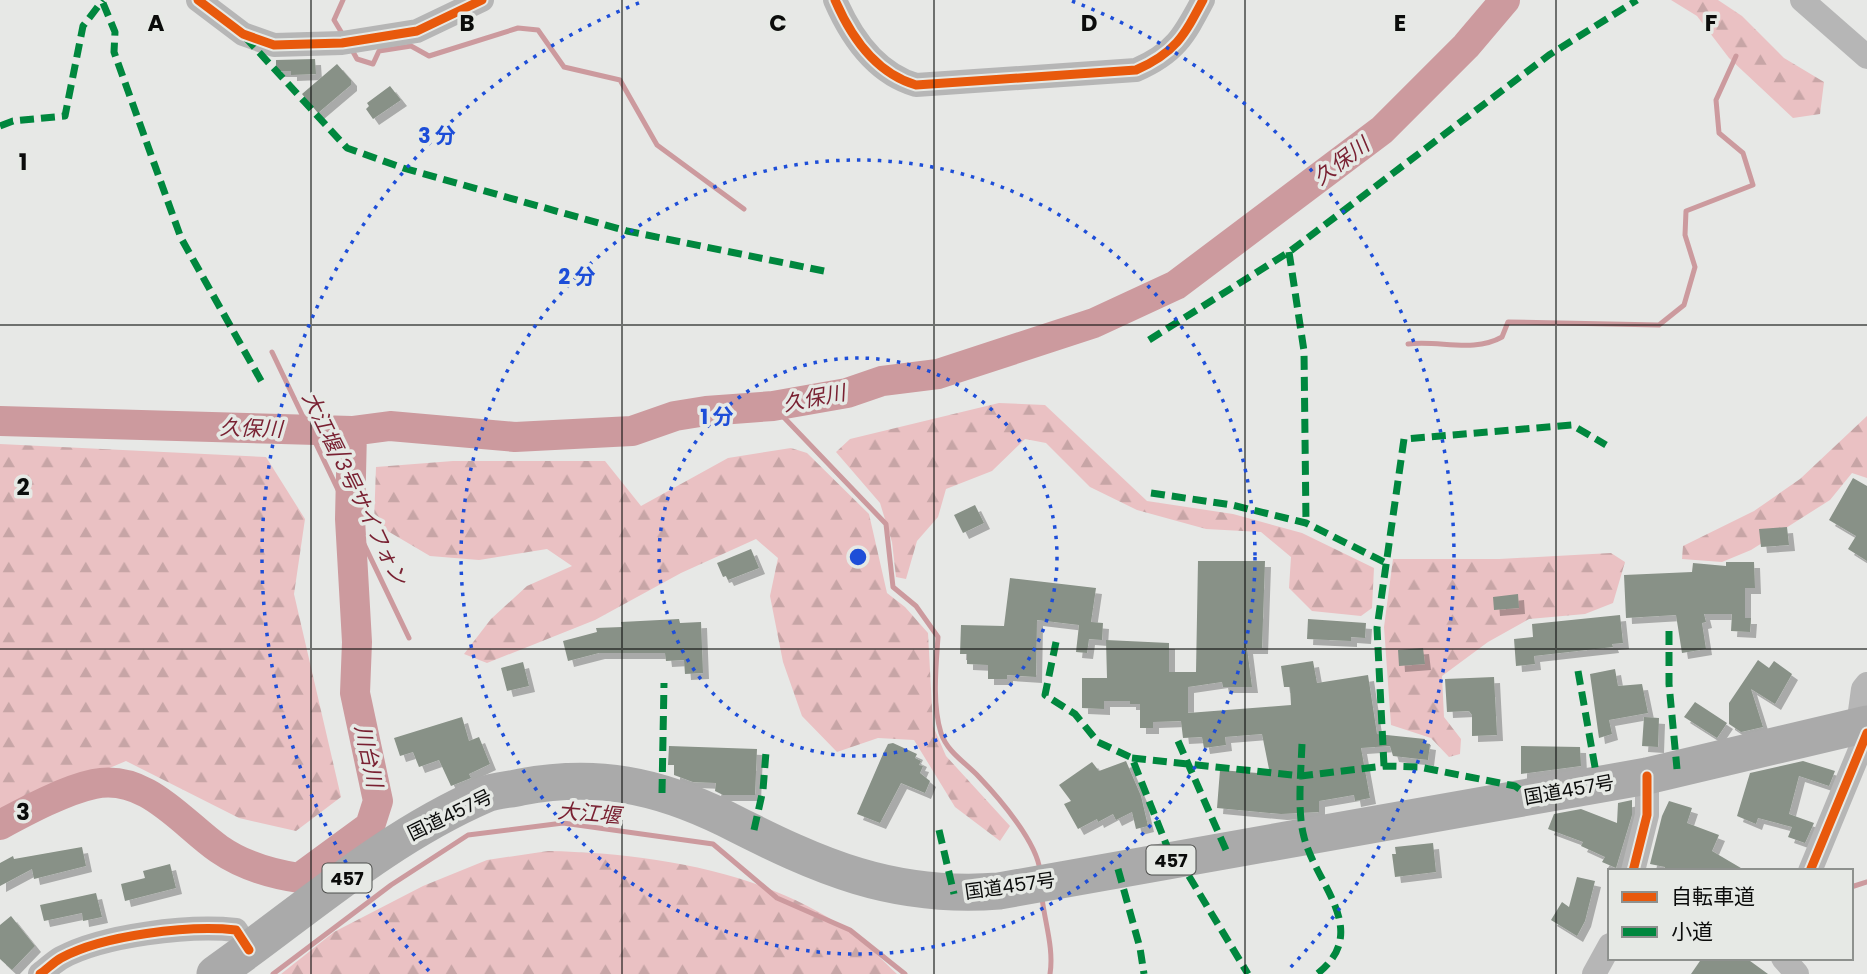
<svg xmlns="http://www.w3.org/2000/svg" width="1867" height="974" font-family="Poppins,'Noto Sans JP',sans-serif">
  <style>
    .forest { fill: url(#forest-firs) }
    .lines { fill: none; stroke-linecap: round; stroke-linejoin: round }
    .stream { stroke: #cc9a9e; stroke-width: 5 }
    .river { stroke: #cc9a9e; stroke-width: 30 }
    .building { fill: #889187; filter: url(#shadow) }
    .minor { stroke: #b6b6b6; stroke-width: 24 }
    .highway { stroke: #aaa; stroke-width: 37 }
    .quiet { stroke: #00873e; stroke-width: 7; stroke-dasharray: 14 7; stroke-linecap: butt }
    .cycleway-casing { stroke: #e6e9e5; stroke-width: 13 }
    .cycleway { stroke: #e8590c; stroke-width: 9 }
    .grid { fill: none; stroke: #0b0c0b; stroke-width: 2; stroke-opacity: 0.55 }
    .ring { fill: none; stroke: #1d4ed8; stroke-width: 3.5; stroke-dasharray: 3.5 7 }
    .labels { text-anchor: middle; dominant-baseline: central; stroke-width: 7; stroke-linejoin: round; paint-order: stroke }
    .shield { fill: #e6e9e5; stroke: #4d4e4c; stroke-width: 2 }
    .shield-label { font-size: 18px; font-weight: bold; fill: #0b0c0b }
    .street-label { font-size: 19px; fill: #0b0c0b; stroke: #e6e9e5 }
    .water-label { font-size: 21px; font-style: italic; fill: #792132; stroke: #e6e9e5 }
    .grid-label { font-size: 23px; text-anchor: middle; font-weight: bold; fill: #0b0c0b; stroke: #e6e9e5; stroke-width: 7; stroke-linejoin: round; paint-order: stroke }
    .centre { fill: #1d4ed8; stroke: #e6e9e5; stroke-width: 3.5 }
    .ring-label { font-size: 21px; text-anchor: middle; font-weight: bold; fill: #1d4ed8; stroke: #e6e9e5; stroke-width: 7; stroke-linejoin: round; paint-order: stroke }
  </style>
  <defs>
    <pattern id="forest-firs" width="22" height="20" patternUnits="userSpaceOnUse" patternTransform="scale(1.75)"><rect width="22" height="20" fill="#eac1c3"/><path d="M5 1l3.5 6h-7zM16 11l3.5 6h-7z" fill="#c7a5a6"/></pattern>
    <filter id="shadow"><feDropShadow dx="6" dy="6" stdDeviation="0" flood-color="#0004"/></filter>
  </defs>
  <rect width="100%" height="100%" fill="#e7e8e6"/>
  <!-- forest -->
  <path class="forest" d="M1671 0H1718L1742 16 1784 58 1824 82 1820 114 1793 118 1729 58 1697 16Z
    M999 403 1045 405 1147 501 1233 514 1302 533 1374 568 1372 608 1361 616 1312 611 1289 588 1291 557 1261 532 1206 529 1137 510 1090 487 1046 443 1025 439 992 471 946 489 938 517 917 541 906 579 896 577 892 542 880 503 836 452 850 439Z
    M1867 416V478L1852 473 1830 500 1751 550 1722 562 1682 559 1683 546 1754 511 1800 479Z
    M0 444 266 457 305 519 294 594 341 797 296 831 239 818 126 761 46 795 0 829Z
    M791 448 807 453 869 514 887 593 905 607 928 633 933 726 946 756 1010 826 1000 841 955 807 914 740 878 738 837 752 802 716 783 662 770 596 778 558 756 539 681 573 595 620 487 663 464 654 491 619 527 586 572 566 547 549 479 560 430 556 374 523 376 467 453 461H605L641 506 728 458Z
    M1611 553 1625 562 1613 603 1585 614 1529 619 1488 642 1442 676 1444 717 1461 739 1460 754 1449 757 1431 738 1391 725 1384 627 1393 559H1499Z
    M548 851C649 853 765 871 849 931 866 943 882 960 897 974H281L334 932 423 886 487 860Z"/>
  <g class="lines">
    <!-- stream -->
    <path class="stream" d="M343 35 334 20 343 0
      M352 50 357 59 373 64 379 51 411 46 429 56 518 28 538 30 564 67 620 80 657 145 744 209
      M1408 344C1439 340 1474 353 1502 337L1508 322 1659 325 1684 305 1695 267 1685 235 1686 211 1753 185 1743 153 1719 133 1716 100 1736 56
      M272 352 409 638
      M773 406 886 524 893 587 916 606 938 637C936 666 932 704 941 733 947 752 966 763 979 777 999 798 1037 842 1040 871
      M1851 887 1867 882
      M1042 898C1045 923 1054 949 1050 974
      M273 974 391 885 468 835 563 823 713 844 777 898 850 930 905 974"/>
    <!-- river -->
    <path class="river" d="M0 421 352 431 390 426 515 437 632 431 675 416 706 411 773 406 847 393 882 381 938 374 1094 323 1176 285 1382 130 1466 46 1505 0
      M0 825C26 811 65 790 94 784 146 773 183 824 219 849 242 865 272 874 299 878L370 826 378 801 355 693 357 642 350 519 352 431"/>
  </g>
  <!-- building -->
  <path class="building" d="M315 59 316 74 291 75V71H276V60Z
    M337 64 351 80V85L318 113 302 94Z
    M390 86 401 100 373 119 366 109 369 106 367 103Z
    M1853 478 1867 486V561L1848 549 1856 536 1829 520Z
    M975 505 984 523 963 533 954 515Z
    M1787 527 1789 545 1761 547 1759 529Z
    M751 549 759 568 728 580 726 576 723 577 717 563Z
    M1198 561H1265L1262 648H1247L1252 687H1223L1222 682 1188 687V713L1291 705 1290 687H1284L1281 666 1313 661 1317 683 1368 675 1377 734 1425 739 1424 743 1430 744 1428 760 1393 756 1390 746 1361 748 1370 798 1355 801 1354 795 1319 801V812L1281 814 1217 808 1220 770 1270 774 1262 734 1225 737 1226 745 1204 748 1202 737 1183 738 1181 721 1153 722V728H1140V704H1130V701H1104V709L1082 708V678H1107L1106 640 1169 643V672H1196Z
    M1726 562H1754L1755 588H1745V618H1751L1750 632 1731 631 1732 614H1704L1706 622 1702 623 1706 649 1682 653 1676 615 1626 618 1624 575 1692 572 1693 563 1726 566Z
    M1010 578 1096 588 1091 622 1103 623 1102 640 1089 639 1087 653 1076 652 1079 625 1037 620 1036 677 1007 675V679H988V665L967 664V654H960L961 625 1004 626Z
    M1518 594 1519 608 1494 610 1493 597Z
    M1620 615 1623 643 1612 644 1613 647 1534 656 1535 664 1516 666 1514 639 1533 637 1532 624Z
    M679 619 680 623 701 622 703 673 685 674 684 660 666 661 665 653H599L568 661 563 641 597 632 596 628 622 627 621 622Z
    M1308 619 1366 623 1365 638 1351 637V641L1307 639Z
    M1423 648 1425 664 1399 666 1398 650Z
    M1758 660 1769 668 1774 661 1792 674 1775 704 1751 689 1763 727 1741 732 1729 724V703Z
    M523 662 529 686 507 691 501 668Z
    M1615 669 1618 686 1642 684 1648 713 1609 720 1612 734 1599 738 1590 674Z
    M1494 677 1497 735 1472 736V715L1469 711 1447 712 1445 679Z
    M1695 702 1727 723 1717 738 1684 717Z
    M462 717 469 741 479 737 490 764 469 774 471 778 451 786 439 760 419 767 413 752 400 756 394 738Z
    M1644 717 1659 718 1658 747 1642 746Z
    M893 743 917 754 915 758 921 761 919 765 923 766 920 773 930 781 925 793 901 783 880 823 857 814 883 754 888 744Z
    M669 746 757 749 755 795H723L715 791 716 783 693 782 674 775V765H668Z
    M1521 746 1580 747 1581 766 1521 774Z
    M1126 761 1141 796 1148 826 1136 829 1132 812 1116 820 1113 814 1098 822 1097 819 1078 829 1064 804 1071 801 1059 785 1092 762 1099 771Z
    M1803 761 1835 771 1829 786 1799 776 1789 814 1814 823 1805 843 1788 837 1792 827 1758 818 1756 824 1737 816 1750 773Z
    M1632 800V815L1616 868 1602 862 1605 857 1581 846 1583 842 1548 829 1554 814 1581 809 1617 823 1618 803Z
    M1669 801 1692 808 1687 823 1719 835 1712 851 1746 871H1664L1665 867 1650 864 1662 816Z
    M1433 843 1436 872 1395 877 1392 854H1396L1395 847Z
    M82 847 86 866 34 879 32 869 0 886V863L13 856 14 859Z
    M170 864 176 888 125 901 121 884 145 878 143 871Z
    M1577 877 1595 881 1585 921 1577 936 1551 920 1562 902 1569 907Z
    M96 893 102 917 83 921 82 913 44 921 40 905Z
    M11 916 35 946 12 970 0 959V925Z
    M1702 958H1746L1768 974H1691Z"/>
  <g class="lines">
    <!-- minor -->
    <path class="minor" d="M198 0 243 34 274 45 342 43 417 31 482 0
      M835 0C851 37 875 73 916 85L1136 70C1175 53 1184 36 1203 0
      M1802 0 1867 57
      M1858 726 1863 689 1867 684
      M1633 871 1647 815V776
      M1810 871 1867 733
      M1783 958 1797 974
      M40 974C47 969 54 962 61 958 103 935 189 925 236 930L249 950
      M1594 974 1610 945"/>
    <!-- highway -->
    <path class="highway" d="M215 974C303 912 385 838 484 795 495 790 509 790 521 787 597 773 657 785 726 819 820 867 892 899 999 891L1647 776 1867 724"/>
    <!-- quiet -->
    <path class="quiet" d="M103 3 115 32 114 52 181 238 264 386
      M245 37 347 148 403 168 627 231 824 271
      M0 126 13 121 65 116 83 26 103 0
      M1289 252 1304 351 1306 523
      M1149 340 1289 252 1549 55 1637 0
      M1151 493 1232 505 1306 523 1386 563
      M1669 631V684L1677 769
      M1056 642 1045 695 1075 714 1098 742 1132 758 1172 859
      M1578 671 1598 784
      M1178 741 1226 850
      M1302 744C1301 771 1297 812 1304 837 1316 885 1372 931 1317 974
      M1132 758 1301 776 1384 766 1419 767 1515 786 1530 797
      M1384 766 1377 628 1404 439 1572 425 1606 445
      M662 793 664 683
      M754 830 763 790 766 752
      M939 830 954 894
      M1178 858 1248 974
      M1118 869 1140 948 1144 974"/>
    <!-- cycleway casing -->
    <g class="cycleway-casing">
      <path id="cycleway" d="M198 0 243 34 274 45 342 43 417 31 482 0
        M835 0C851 37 875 73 916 85L1136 70C1175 53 1184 36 1203 0
        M1633 871 1647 815V776
        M1810 871 1867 733
        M40 974C47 969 54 962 61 958 103 935 189 925 236 930L249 950"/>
    </g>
    <!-- cycleway -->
    <use href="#cycleway" class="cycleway"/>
  </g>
  <!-- grid -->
  <path class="grid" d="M311 0V974M622 0V974M934 0V974M1245 0V974M1556 0V974M0 325H1867M0 649H1867"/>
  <!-- distance rings -->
  <g class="ring">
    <circle cx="858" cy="557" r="199"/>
    <circle cx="858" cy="557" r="397"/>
    <path d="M429 971A596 596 0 0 1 644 1M1072 1A596 596 0 0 1 1287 971"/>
  </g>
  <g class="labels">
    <!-- shield labels -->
    <g class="shield">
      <rect x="1146.5" y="845.5" width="49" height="29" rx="5"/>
      <rect x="322.5" y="863.5" width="49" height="29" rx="5"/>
    </g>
    <g class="shield-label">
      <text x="1171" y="860">457</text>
      <text x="347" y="878">457</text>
    </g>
    <!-- street labels -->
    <g class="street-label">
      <text transform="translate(1569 790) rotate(-10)">国道457号</text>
      <text transform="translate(450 815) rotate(-26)">国道457号</text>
      <text transform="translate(1010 886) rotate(-8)">国道457号</text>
    </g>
    <!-- water labels -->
    <g class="water-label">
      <text transform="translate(1341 161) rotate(-37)">久保川</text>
      <text transform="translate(814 398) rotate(-11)">久保川</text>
      <text transform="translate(251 428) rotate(2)">久保川</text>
      <text transform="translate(355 488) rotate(64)">大江堰/3号サイフォン</text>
      <text transform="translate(369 756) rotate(78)">川台川</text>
      <text transform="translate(589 813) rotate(5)">大江堰</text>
    </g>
  </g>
  <g class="grid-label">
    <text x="156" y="31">A</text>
    <text x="467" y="31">B</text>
    <text x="778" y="31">C</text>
    <text x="1089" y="31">D</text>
    <text x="1400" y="31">E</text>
    <text x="1711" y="31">F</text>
    <text x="23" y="170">1</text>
    <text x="23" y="495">2</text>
    <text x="23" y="820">3</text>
  </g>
  <circle cx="858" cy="557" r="10" class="centre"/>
  <g class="ring-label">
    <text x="437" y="143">3 分</text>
    <text x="577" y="284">2 分</text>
    <text x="717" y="424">1 分</text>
  </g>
  <!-- legend -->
  <rect x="1608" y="869" width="245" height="91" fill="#e6e9e5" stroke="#8e918e" stroke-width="2"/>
  <rect x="1622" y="892" width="35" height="10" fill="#e8590c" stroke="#8e918e" stroke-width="2"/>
  <text x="1671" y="904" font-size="21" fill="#0b0c0b">自転車道</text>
  <rect x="1622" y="927" width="35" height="10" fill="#00873e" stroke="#8e918e" stroke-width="2"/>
  <text x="1671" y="939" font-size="21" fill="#0b0c0b">小道</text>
</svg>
